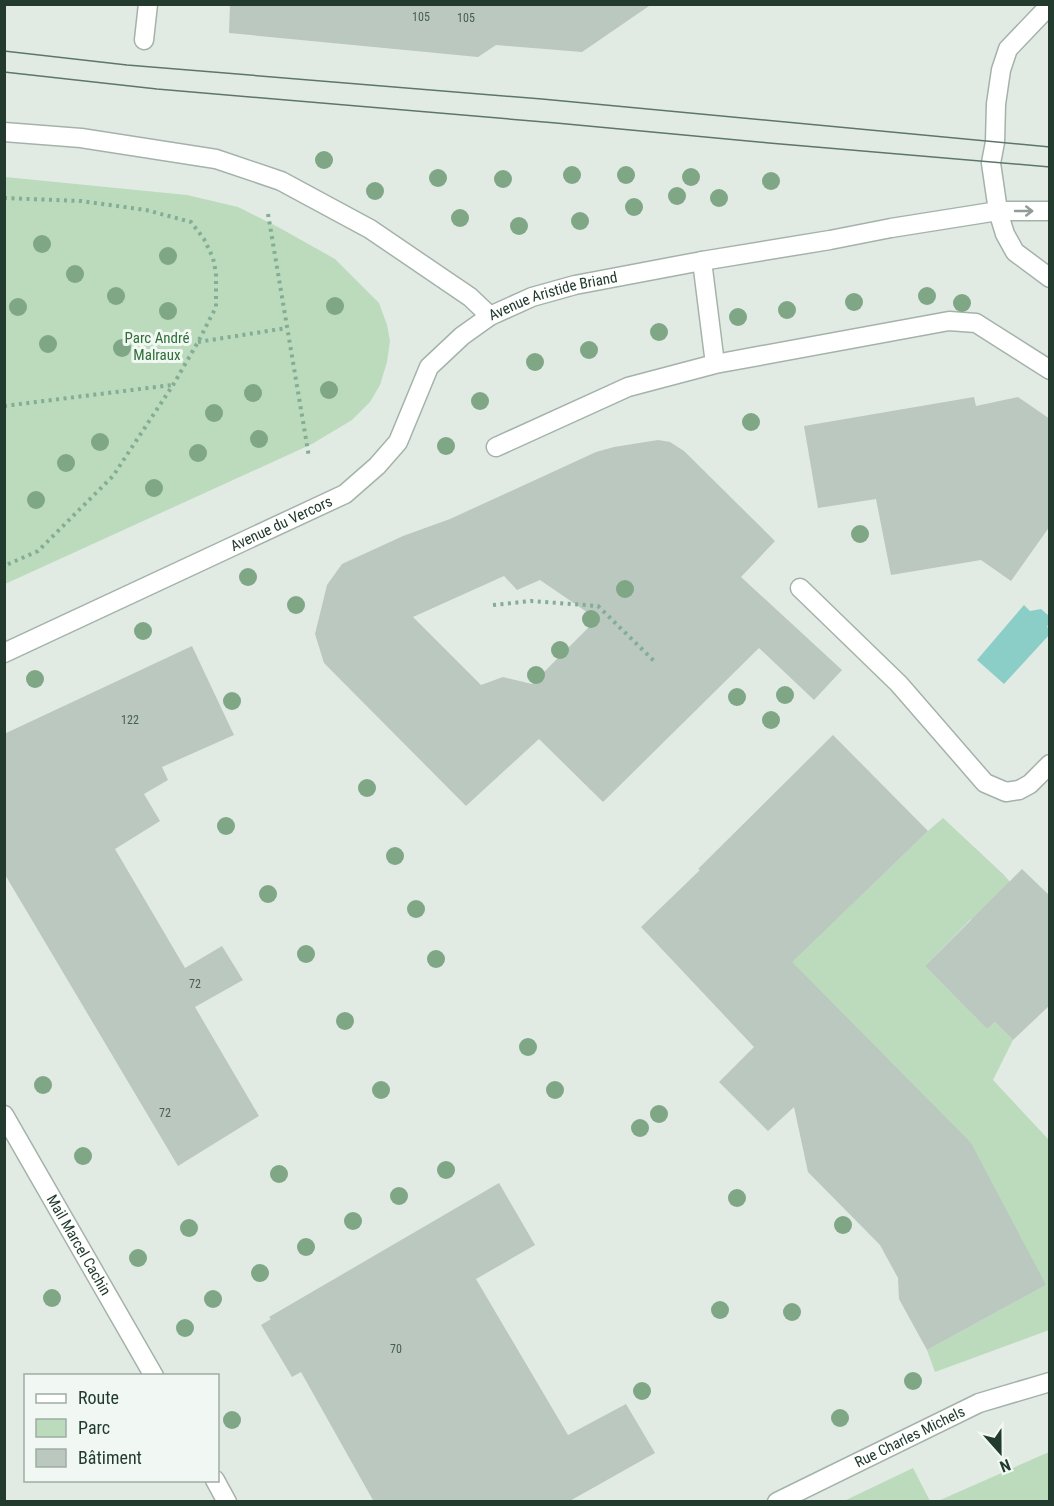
<svg xmlns="http://www.w3.org/2000/svg" width="1054" height="1506" font-family="'Roboto Condensed',sans-serif">
  <style>
    .green { fill: #bbdbbc }
    .water { fill: #8bcdc7 }
    .building { fill: #bac8bf; fill-rule: evenodd }
    .lines { fill: none; stroke-linecap: round; stroke-linejoin: round }
    .service-casing { stroke: #a4b3aa; stroke-width: 21 }
    .minor-casing { stroke: #a4b3aa; stroke-width: 21 }
    .tertiary-casing { stroke: #a4b3aa; stroke-width: 21 }
    .path { stroke: #83ad95; stroke-width: 4; stroke-dasharray: 3 4.5; stroke-linecap: butt }
    .service { stroke: #fff; stroke-width: 18 }
    .minor { stroke: #fff; stroke-width: 18 }
    .tertiary { stroke: #fff; stroke-width: 18 }
    .tram { stroke: #5d7669; stroke-width: 1.5 }
    .tree { fill: #7fa785 }
    .oneway { stroke: #909d96 }
    .labels { text-anchor: middle; dominant-baseline: central; stroke-width: 6; stroke-linejoin: round; paint-order: stroke }
    .number-label { font-size: 12px; fill: #485e52 }
    .street-label { font-size: 15px; fill: #223b2e; stroke: #f1f8f3 }
    .park-label { font-size: 15px; fill: #2f6f38; stroke: #f1f8f3 }
  </style>
  <rect width="100%" height="100%" fill="#e1ebe4"/>
  <!-- green -->
  <path class="green" d="M5 177 187 195 238 207 278 227 335 259 379 303 387 325 390 341 387 362 380 385 370 402 352 420 312 444 5 584Z
    M943 818 1003 874 1049 926 1035 982 971 919 925 966 987 1029 995 1022 1013 1040 993 1080 1049 1140V1330L935 1372 927 1350 1046 1285 773 945 833 922 928 831Z
    M1049 1452V1501H938Z
    M913 1468 930 1501H844Z"/>
  <!-- water -->
  <path class="water" d="M1024 605 1030 611 1041 609 1048 615 1049 623 1047 627 1049 629V635L1004 684 977 660Z"/>
  <!-- building -->
  <path class="building" d="M230 4H652L582 52 496 45 478 57 229 33Z
    M974 397 976 406 1018 397 1050 419V526L1011 581 981 560 891 575 876 499 818 508 804 426Z
    M658 440 670 442 684 451 775 541 741 577 842 670 814 700 759 648 603 802 539 739 466 806 324 663 315 634 327 585 342 564 403 536 450 519 596 452 614 447ZM504 576 517 590 540 580 597 619 532 684 503 677 481 685 413 617Z
    M192 646 234 735 162 767 168 780 144 794 160 821 115 849 185 968 222 946 243 980 195 1007 259 1116 178 1166 4 873V734Z
    M833 735 928 831 792 962 971 1143 1046 1285 927 1350 899 1299 898 1278 880 1245 808 1172 794 1107 768 1131 719 1082 754 1047 641 927 700 870 698 869Z
    M1022 869 1050 896V1005L1013 1040 995 1022 987 1029 925 966Z
    M499 1183 535 1245 476 1279 568 1435 626 1404 655 1453 568 1502H374L301 1372 292 1377 261 1325 271 1319 269 1317Z"/>
  <g class="lines">
    <!-- service casing -->
    <g class="service-casing">
      <path id="service" d="M144 40 148 4
        M702 261 715 364
        M496 447 628 387 715 364 949 321 976 323 1050 370
        M800 588 899 684 985 783 1006 792 1019 790 1030 784 1050 764"/>
    </g>
    <!-- minor casing -->
    <g class="minor-casing">
      <g id="minor">
        <path d="M1050 5 1008 49 1001 70 996 104 995 142 991 163 998 211 1005 234 1015 252 1050 278"/>
        <path d="M4 132 81 138 216 159 281 181 370 229 470 297 490 316"/>
        <path id="s1" d="M4 1115 154 1376"/>
        <path d="M215 1480 227 1502"/>
        <path id="s2" d="M777 1502 979 1403 1050 1382"/>
      </g>
    </g>
    <!-- tertiary casing -->
    <g class="tertiary-casing">
      <g id="tertiary">
        <path id="s3" d="M4 653 345 494 377 466 398 442 429 367 462 336 490 316 532 297 575 285 702 261 830 240 891 228 998 211H1050"/>
      </g>
    </g>
    <!-- path -->
    <path class="path" d="M4 198 81 201 146 210 191 222 204 239 213 258 216 273V307L198 342 173 385 113 476 38 551 4 566
      M268 214 309 457
      M198 342 287 328
      M4 406 172 385
      M493 605 531 601 598 606 655 662"/>
    <!-- service -->
    <use href="#service" class="service"/>
    <!-- minor -->
    <use href="#minor" class="minor"/>
    <!-- tertiary -->
    <use href="#tertiary" class="tertiary"/>
    <!-- tram -->
    <path class="tram" d="M4 51 127 65 542 99 1050 147
      M4 72 157 89 556 123 769 143 1050 167"/>
  </g>
  <!-- trees -->
  <g class="tree">
    <circle cx="324" cy="160" r="9"/>
    <circle cx="572" cy="175" r="9"/>
    <circle cx="626" cy="175" r="9"/>
    <circle cx="691" cy="177" r="9"/>
    <circle cx="438" cy="178" r="9"/>
    <circle cx="503" cy="179" r="9"/>
    <circle cx="771" cy="181" r="9"/>
    <circle cx="375" cy="191" r="9"/>
    <circle cx="677" cy="196" r="9"/>
    <circle cx="719" cy="198" r="9"/>
    <circle cx="634" cy="207" r="9"/>
    <circle cx="460" cy="218" r="9"/>
    <circle cx="580" cy="221" r="9"/>
    <circle cx="519" cy="226" r="9"/>
    <circle cx="42" cy="244" r="9"/>
    <circle cx="168" cy="256" r="9"/>
    <circle cx="75" cy="274" r="9"/>
    <circle cx="116" cy="296" r="9"/>
    <circle cx="927" cy="296" r="9"/>
    <circle cx="854" cy="302" r="9"/>
    <circle cx="962" cy="303" r="9"/>
    <circle cx="335" cy="306" r="9"/>
    <circle cx="18" cy="307" r="9"/>
    <circle cx="787" cy="310" r="9"/>
    <circle cx="168" cy="311" r="9"/>
    <circle cx="738" cy="317" r="9"/>
    <circle cx="659" cy="332" r="9"/>
    <circle cx="48" cy="344" r="9"/>
    <circle cx="122" cy="348" r="9"/>
    <circle cx="589" cy="350" r="9"/>
    <circle cx="535" cy="362" r="9"/>
    <circle cx="329" cy="390" r="9"/>
    <circle cx="253" cy="393" r="9"/>
    <circle cx="480" cy="401" r="9"/>
    <circle cx="214" cy="413" r="9"/>
    <circle cx="751" cy="422" r="9"/>
    <circle cx="259" cy="439" r="9"/>
    <circle cx="100" cy="442" r="9"/>
    <circle cx="446" cy="446" r="9"/>
    <circle cx="198" cy="453" r="9"/>
    <circle cx="66" cy="463" r="9"/>
    <circle cx="154" cy="488" r="9"/>
    <circle cx="36" cy="500" r="9"/>
    <circle cx="860" cy="534" r="9"/>
    <circle cx="248" cy="577" r="9"/>
    <circle cx="625" cy="589" r="9"/>
    <circle cx="296" cy="605" r="9"/>
    <circle cx="591" cy="619" r="9"/>
    <circle cx="143" cy="631" r="9"/>
    <circle cx="560" cy="650" r="9"/>
    <circle cx="536" cy="675" r="9"/>
    <circle cx="35" cy="679" r="9"/>
    <circle cx="785" cy="695" r="9"/>
    <circle cx="737" cy="697" r="9"/>
    <circle cx="232" cy="701" r="9"/>
    <circle cx="771" cy="720" r="9"/>
    <circle cx="367" cy="788" r="9"/>
    <circle cx="226" cy="826" r="9"/>
    <circle cx="395" cy="856" r="9"/>
    <circle cx="268" cy="894" r="9"/>
    <circle cx="416" cy="909" r="9"/>
    <circle cx="306" cy="954" r="9"/>
    <circle cx="436" cy="959" r="9"/>
    <circle cx="345" cy="1021" r="9"/>
    <circle cx="528" cy="1047" r="9"/>
    <circle cx="43" cy="1085" r="9"/>
    <circle cx="381" cy="1090" r="9"/>
    <circle cx="555" cy="1090" r="9"/>
    <circle cx="659" cy="1114" r="9"/>
    <circle cx="640" cy="1128" r="9"/>
    <circle cx="83" cy="1156" r="9"/>
    <circle cx="446" cy="1170" r="9"/>
    <circle cx="279" cy="1174" r="9"/>
    <circle cx="399" cy="1196" r="9"/>
    <circle cx="737" cy="1198" r="9"/>
    <circle cx="353" cy="1221" r="9"/>
    <circle cx="843" cy="1225" r="9"/>
    <circle cx="189" cy="1228" r="9"/>
    <circle cx="306" cy="1247" r="9"/>
    <circle cx="138" cy="1258" r="9"/>
    <circle cx="260" cy="1273" r="9"/>
    <circle cx="52" cy="1298" r="9"/>
    <circle cx="213" cy="1299" r="9"/>
    <circle cx="720" cy="1310" r="9"/>
    <circle cx="792" cy="1312" r="9"/>
    <circle cx="185" cy="1328" r="9"/>
    <circle cx="913" cy="1381" r="9"/>
    <circle cx="642" cy="1391" r="9"/>
    <circle cx="840" cy="1418" r="9"/>
    <circle cx="232" cy="1420" r="9"/>
  </g>
  <!-- one-way arrows -->
  <defs><path id="oneway-shaft" d="M-6 0H5M1.5-3L5.5 0L1.5 3" fill="none" stroke-width="1.6" stroke-linecap="round" stroke-linejoin="round" transform="scale(1.5)"/></defs>
  <use class="oneway" href="#oneway-shaft" transform="translate(1024 211)"/>
  <g class="labels">
    <!-- number labels -->
    <g class="number-label">
      <text x="421" y="17">105</text>
      <text x="466" y="18">105</text>
      <text x="130" y="720">122</text>
      <text x="195" y="984">72</text>
      <text x="165" y="1113">72</text>
      <text x="396" y="1349">70</text>
    </g>
    <!-- street labels -->
    <g class="street-label">
      <text stroke="none"><textPath href="#s3" startOffset="678">Avenue Aristide Briand</textPath></text>
      <text stroke="none"><textPath href="#s3" startOffset="306">Avenue du Vercors</textPath></text>
      <text stroke="none"><textPath href="#s1" startOffset="150">Mail Marcel Cachin</textPath></text>
      <text stroke="none"><textPath href="#s2" startOffset="148">Rue Charles Michels</textPath></text>
    </g>
    <!-- park labels -->
    <g class="park-label">
      <text x="157" y="338">Parc André<tspan x="157" dy="17">Malraux</tspan></text>
    </g>
  </g>
  <!-- border -->
  <rect width="1054" height="1506" fill="none" stroke="#223b2e" stroke-width="12"/>
  <!-- legend -->
  <rect x="24" y="1374" width="195" height="108" fill="#f1f8f3" stroke="#9eaca4" stroke-width="1.5"/>
  <rect x="36" y="1394" width="30" height="9" fill="#ffffff" stroke="#9eaca4" stroke-width="1.5"/>
  <text x="78" y="1404" font-size="18" fill="#223b2e">Route</text>
  <rect x="36" y="1419" width="30" height="18" fill="#bbdbbc" stroke="#9eaca4" stroke-width="1.5"/>
  <text x="78" y="1434" font-size="18" fill="#223b2e">Parc</text>
  <rect x="36" y="1449" width="30" height="18" fill="#bac8bf" stroke="#9eaca4" stroke-width="1.5"/>
  <text x="78" y="1464" font-size="18" fill="#223b2e">Bâtiment</text>
  <!-- north arrow -->
  <g transform="translate(1000 1452) rotate(159)" stroke="#f1f8f3" stroke-width="4.5" paint-order="stroke">
  <path d="M0-4.5L10 22L0 15L-10 22Z" fill="#223b2e"/>
  <text y="-9" font-size="16" font-weight="bold" text-anchor="middle" fill="#223b2e">N</text>
  </g>
</svg>
